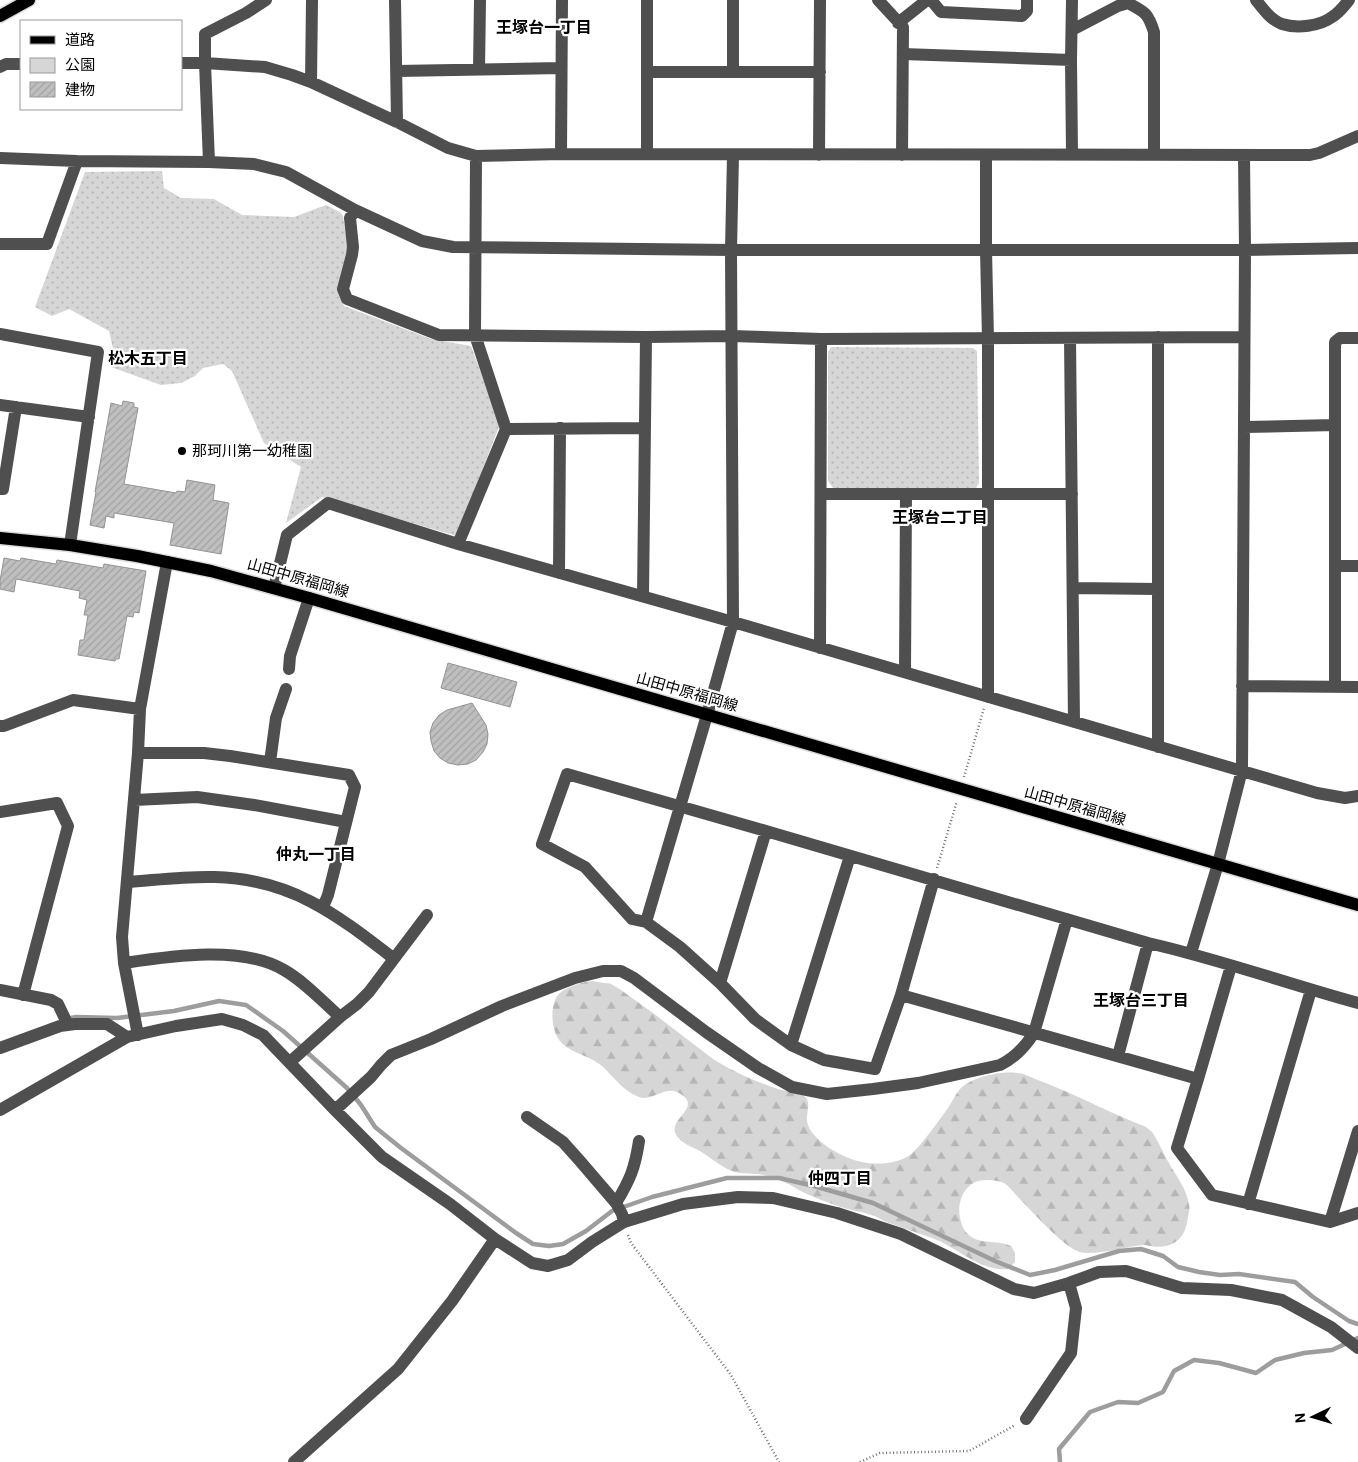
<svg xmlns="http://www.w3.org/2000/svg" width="1358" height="1462" font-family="Roboto,'Noto Sans JP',sans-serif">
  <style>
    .green { fill: url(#green-dots) }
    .forest { fill: url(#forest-firs) }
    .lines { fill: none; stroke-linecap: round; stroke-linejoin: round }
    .stream { stroke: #9d9d9d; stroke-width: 4.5 }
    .building { fill: url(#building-hatch); stroke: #939393 }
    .major-casing { stroke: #dbdbdb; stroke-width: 15 }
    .path { stroke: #717171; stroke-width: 2.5; stroke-dasharray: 1 2.5; stroke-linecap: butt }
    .minor { stroke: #4f4f4f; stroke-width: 12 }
    .major { stroke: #000; stroke-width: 12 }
    .poi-dot { fill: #000; stroke: #fff; stroke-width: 2 }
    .labels { text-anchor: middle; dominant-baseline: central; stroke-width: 4.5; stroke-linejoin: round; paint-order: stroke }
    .poi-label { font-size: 15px; fill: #000; stroke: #fff; text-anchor: start }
    .street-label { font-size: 15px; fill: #000; stroke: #fff }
    .neighbourhood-label { font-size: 16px; font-weight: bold; fill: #000; stroke: #fff }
  </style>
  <defs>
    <pattern id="green-dots" width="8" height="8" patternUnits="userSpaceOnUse" patternTransform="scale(1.25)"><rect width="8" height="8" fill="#d6d6d6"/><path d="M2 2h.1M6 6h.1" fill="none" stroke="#b6b6b6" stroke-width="1.8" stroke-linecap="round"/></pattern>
    <pattern id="forest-firs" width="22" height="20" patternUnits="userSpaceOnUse" patternTransform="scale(1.25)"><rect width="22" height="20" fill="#d6d6d6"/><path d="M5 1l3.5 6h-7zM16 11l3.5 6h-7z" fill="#b6b6b6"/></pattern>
    <pattern id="building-hatch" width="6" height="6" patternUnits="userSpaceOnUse" patternTransform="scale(1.25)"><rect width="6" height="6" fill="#bfbfbf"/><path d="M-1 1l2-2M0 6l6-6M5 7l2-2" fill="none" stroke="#a2a2a2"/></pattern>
  </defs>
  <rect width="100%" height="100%" fill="#fff"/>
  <!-- green -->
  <path class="green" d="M162 171 164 188 181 198 214 199 242 215 294 217 326 205 340 212 343 216 348 248 338 292 344 306 431 339 471 346 500 424 457 536 322 497 286 523 301 467 264 443 232 371 223 364 203 368 195 376 181 383 161 385 111 367 113 349 109 331 69 309 52 316 35 307 85 172Z
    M831 347 973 348 977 351 979 483 976 488H833L828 481V352Z"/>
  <!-- forest -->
  <path class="forest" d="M592 981 611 984 621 990 653 1013 713 1059C732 1071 756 1082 778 1089 785 1091 798 1092 804 1096 812 1101 806 1113 807 1121 810 1141 845 1159 862 1162 876 1165 894 1164 907 1157 917 1152 940 1119 948 1108 952 1102 955 1095 960 1089 972 1077 1000 1071 1017 1073 1024 1073 1032 1078 1038 1080 1075 1094 1110 1113 1146 1127L1152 1132C1159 1142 1163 1153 1169 1163 1176 1176 1187 1189 1189 1205 1190 1208 1189 1213 1188 1216 1186 1242 1169 1251 1145 1245 1128 1246 1094 1256 1080 1252 1063 1247 1031 1210 1018 1197 1014 1193 1009 1186 1004 1183 997 1180 986 1179 978 1181 970 1183 963 1192 961 1199 958 1208 959 1216 962 1225 971 1248 994 1238 1011 1246L1015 1253V1262L1008 1269C980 1272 957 1247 932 1238 918 1233 903 1228 889 1223 883 1221 878 1217 872 1215 860 1211 847 1210 835 1205 826 1202 816 1198 807 1194 799 1191 792 1185 784 1182 775 1178 764 1174 755 1174 747 1173 739 1174 732 1171 721 1167 710 1157 700 1151 695 1148 688 1146 683 1142 655 1121 708 1110 679 1093 665 1085 653 1102 639 1097 623 1091 614 1077 602 1066 582 1050 558 1054 553 1024 552 1016 552 1005 556 998 561 988 582 982 592 981Z"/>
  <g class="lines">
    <!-- stream -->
    <path class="stream" d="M66 1019 76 1017 117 1018 174 1011 219 1001 246 1005 283 1031 347 1088 361 1105 375 1127 401 1148 516 1233 533 1244 549 1246 563 1244 586 1231 612 1211 652 1197 727 1178H779L814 1186 873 1203 995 1261 1030 1275 1055 1270 1119 1251 1141 1249 1163 1256 1178 1267 1199 1272 1220 1275 1239 1274 1295 1282 1313 1297 1349 1321 1358 1324
      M1060 1462 1059 1449 1090 1412 1118 1402 1138 1403 1163 1392 1174 1371 1194 1360 1219 1363 1256 1373 1275 1360 1304 1353 1332 1350 1358 1338"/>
  </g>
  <!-- building -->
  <path class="building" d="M123 401 134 403V407L138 408 124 484 176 493 177 491 185 492 187 480 215 485 213 500 229 503 221 554 170 545 174 523 114 513V518L106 516 104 528 90 525 96 492H95L111 403 122 406Z
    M4 558 20 561 21 558 56 564 57 560 103 568 104 564 146 571 139 613 134 612 133 617 127 616 119 659H116L115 661 78 655 80 640H84L88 615H84L87 600 79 598 80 591 16 579 14 592 0 589V581Z
    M448 663 517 682 510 707 441 688Z
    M472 703 486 725 488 734 487 744 483 752 476 760 468 764 458 765 448 763 440 758 434 751 431 741 430 732 433 723 439 715 447 710Z"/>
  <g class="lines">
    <!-- major casing -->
    <g class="major-casing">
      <path id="major" d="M0 16 29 0
        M0 538 70 545 137 556 211 571 309 598 1358 905"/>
    </g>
    <!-- path -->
    <path class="path" d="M964 777 984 708
      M937 868 957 801
      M628 1235 631 1243 731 1375 779 1462
      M860 1462 880 1453 969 1451 1015 1425"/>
    <!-- minor -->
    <path class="minor" d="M266 0 246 13 205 34V63L265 67 292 75 311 82 397 122 448 148 476 156 561 154 562 0
      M395 0 397 122
      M647 0V154
      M878 0 903 27 902 155
      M931 0 941 12 1022 16 1027 11V0
      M1072 0 1071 60 1072 154
      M1256 0C1263 9 1271 20 1282 24 1297 29 1320 26 1332 17 1339 13 1344 6 1349 0
      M898 23 927 0
      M1072 30 1118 6 1128 3C1145 12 1148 13 1154 32V155
      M903 54 1071 60
      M181 63H205L209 162
      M0 67 6 64H21
      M479 70 480 0
      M397 71 561 68
      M647 72H820
      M733 72V0
      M311 82 312 0
      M561 154 1310 155 1319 153 1358 136
      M819 155 820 0
      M986 155V250L988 339V697
      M476 156 475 335 506 429
      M0 158 77 161 209 162 254 164 286 172 355 210 422 241 453 247 731 250H1245L1358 248
      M355 210 350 218 353 247 352 255 343 289 347 299 439 335 646 337 732 336 821 339 1244 337
      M0 244H47L77 161
      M0 334 98 352 70 545
      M1158 337V747
      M1070 338 1074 722
      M0 405 89 417
      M1335 425V687
      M1244 427 1335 425V342L1340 338H1358
      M0 489H3L16 407
      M821 494H1072
      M458 544 506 429 645 428
      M1336 566H1358
      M559 573 560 428
      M274 588 287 535 328 503 458 544 733 622 1317 793 1345 798 1358 796
      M1073 588 1158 589
      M643 596 646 337
      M820 648 821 339
      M289 669 290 656 309 598
      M905 672 906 494
      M1242 686 1358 687
      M0 726H4L73 700 140 709
      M138 753H204L230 756 349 775 355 787 328 895 323 907
      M270 762 276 718 286 689
      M134 800 197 797 254 805 346 822
      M0 812 57 803 68 826 23 995
      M934 879 901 995 1198 1079 1177 1148 1212 1195 1330 1222 1358 1213
      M127 882C156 880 186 876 215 877 291 879 336 914 393 958
      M646 922 707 715 733 622 731 250 733 155
      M1191 953 1218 864 1242 770 1245 250 1244 156
      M124 963C171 956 242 945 284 970 305 982 322 1001 340 1017
      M720 983 766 831
      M0 990 51 1000 58 1004 68 1025
      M901 995 875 1069 824 1060 791 1045 755 1019 720 983 680 947 646 922 632 919 585 867 542 844 567 774 766 831 1148 943C1219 959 1288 984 1358 1003
      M138 1035 124 963 122 937 138 753 140 709 167 562
      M791 1045 850 856
      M0 1048 60 1026 75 1024H107L127 1037
      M1118 1056 1148 943
      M290 1062 340 1017 357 1004 369 992 427 915
      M1198 1079 1231 966
      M0 1110 127 1037 176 1026 222 1019 243 1025 263 1035 335 1110 382 1157 450 1204 495 1239 532 1263 548 1266 568 1260 592 1242 624 1222 683 1204 738 1197 773 1198 837 1213 901 1234 1014 1289 1034 1293 1069 1283 1099 1272 1126 1271 1182 1288 1231 1290 1282 1300 1331 1327 1358 1348
      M335 1110 371 1077 381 1065 391 1055 431 1039 502 1006 575 978 603 971H621L634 978 706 1032 758 1068 792 1087 827 1094 873 1089 918 1083 1000 1065C1015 1058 1025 1047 1034 1033L1067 919
      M527 1117 563 1142 580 1161 616 1203 622 1214 624 1222
      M616 1203C630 1180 635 1168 639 1141
      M1248 1204 1311 990
      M1330 1222 1358 1131
      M1026 1419 1071 1353 1076 1308 1069 1283
      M294 1462 398 1369 452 1301 495 1239"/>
    <!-- major -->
    <use href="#major" class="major"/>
  </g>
  <!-- markers -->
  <circle class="poi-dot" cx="182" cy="451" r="5"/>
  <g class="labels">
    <!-- poi labels -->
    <g class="poi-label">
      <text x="192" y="451">那珂川第一幼稚園</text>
    </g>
    <!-- street labels -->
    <g class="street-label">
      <text transform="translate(298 578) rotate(16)">山田中原福岡線</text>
      <text transform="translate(687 692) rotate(16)">山田中原福岡線</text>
      <text transform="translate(1075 806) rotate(16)">山田中原福岡線</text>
    </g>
    <!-- neighbourhood labels -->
    <g class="neighbourhood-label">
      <text x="544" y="27">王塚台一丁目</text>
      <text x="148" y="358">松木五丁目</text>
      <text x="940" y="517">王塚台二丁目</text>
      <text x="316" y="854">仲丸一丁目</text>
      <text x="1141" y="1000">王塚台三丁目</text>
      <text x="840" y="1178">仲四丁目</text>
    </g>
  </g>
  <!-- legend -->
  <rect x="20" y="20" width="162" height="90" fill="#ffffff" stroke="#999999"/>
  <rect x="30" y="36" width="25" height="8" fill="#000000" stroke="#999999"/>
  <text x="65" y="45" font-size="15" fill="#000000">道路</text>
  <rect x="30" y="58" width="25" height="15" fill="#d6d6d6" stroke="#999999"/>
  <text x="65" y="70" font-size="15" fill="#000000">公園</text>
  <rect x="30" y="82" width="25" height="15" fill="url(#building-hatch)" stroke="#999999"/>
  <text x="65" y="95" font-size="15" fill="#000000">建物</text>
  <!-- north arrow -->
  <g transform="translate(1313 1417) rotate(265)" stroke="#ffffff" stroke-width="4" paint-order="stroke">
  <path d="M0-4L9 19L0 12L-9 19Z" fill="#000000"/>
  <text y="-8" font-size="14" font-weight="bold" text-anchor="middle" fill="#000000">N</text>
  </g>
</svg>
